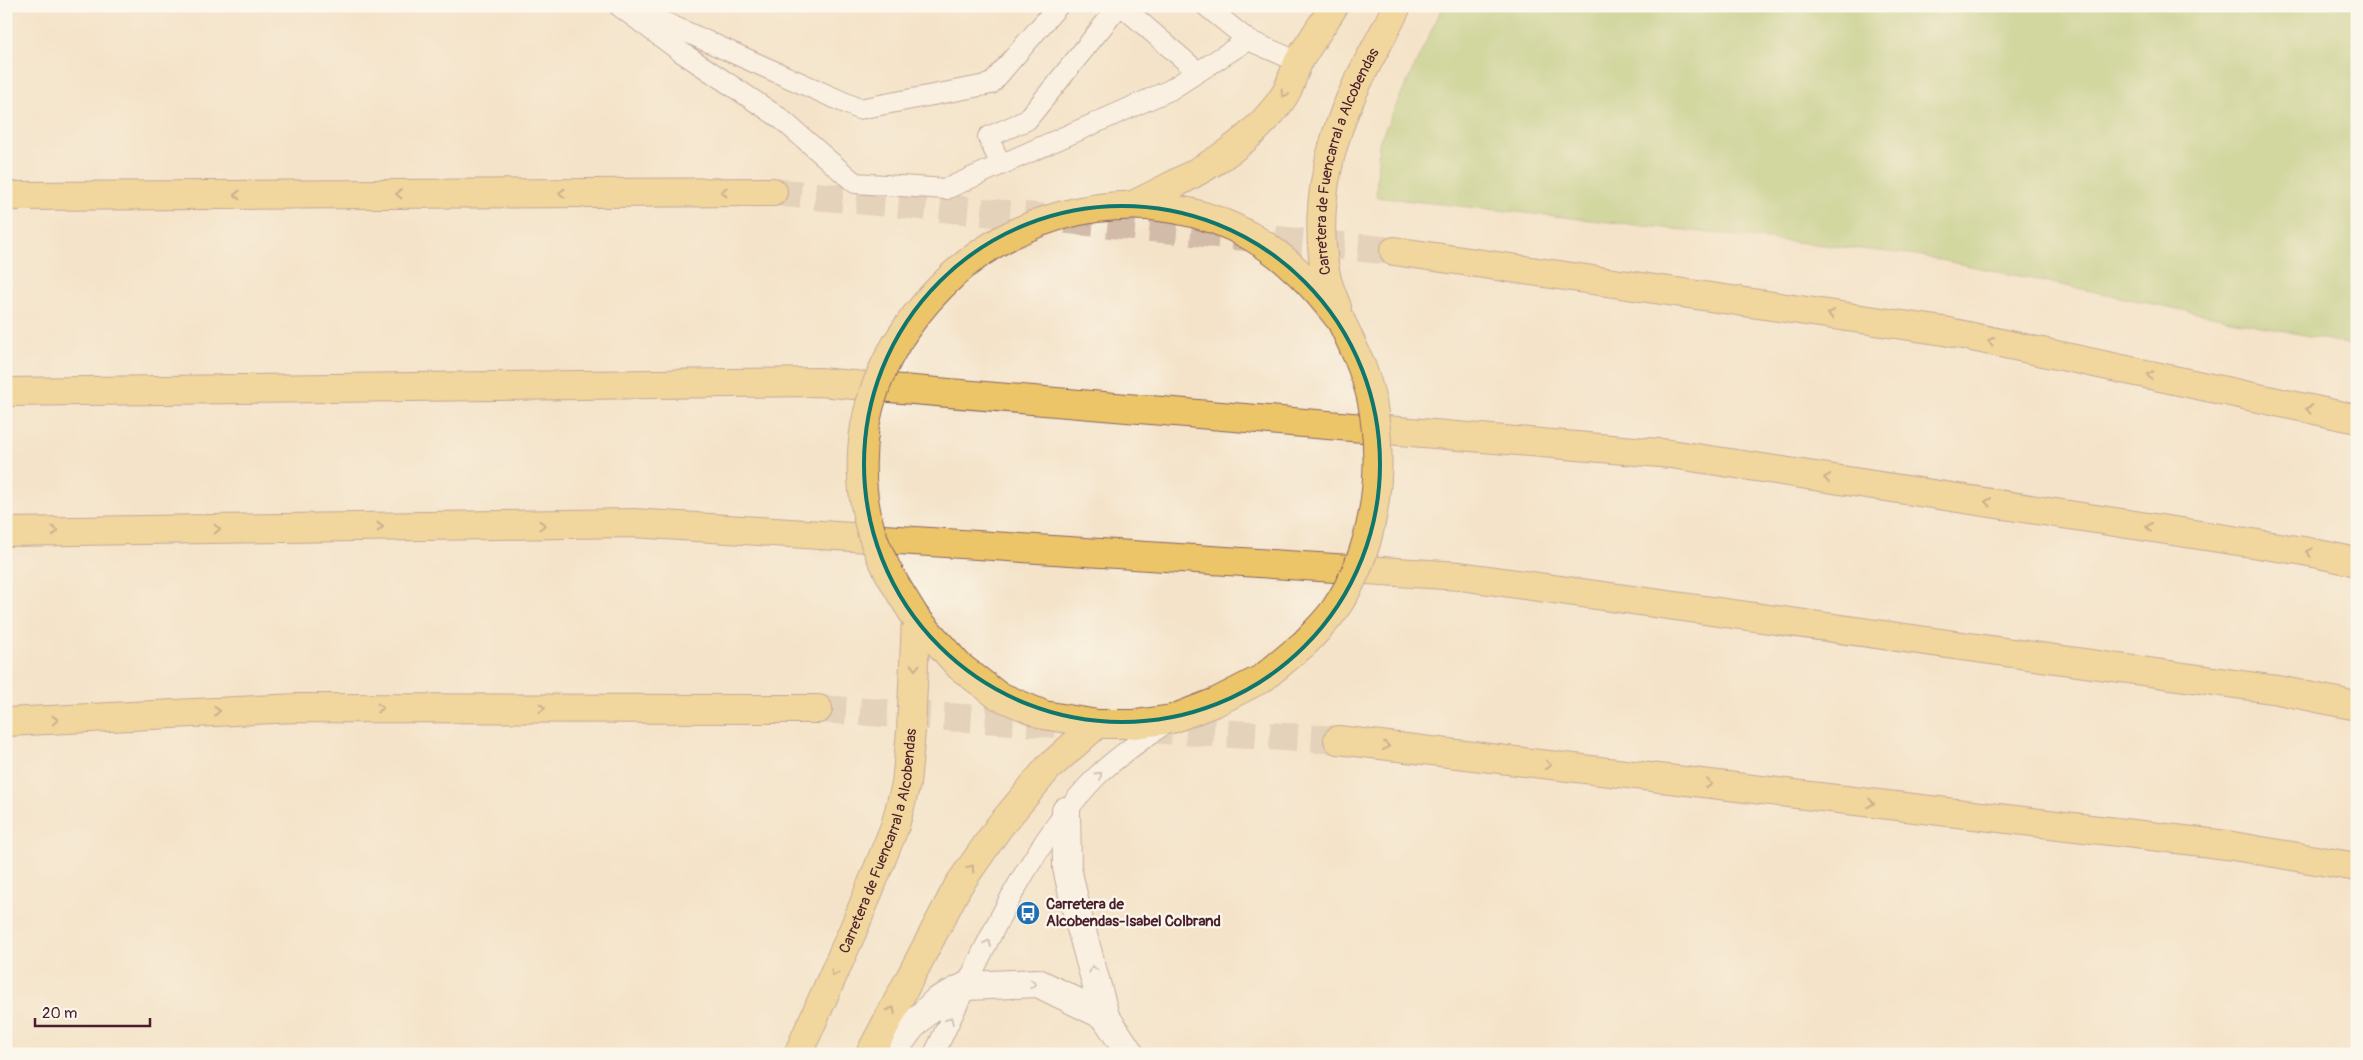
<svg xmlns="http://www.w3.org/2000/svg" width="2363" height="1060" font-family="Pangolin,sans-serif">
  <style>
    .park { fill: #a8c870; stroke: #79744e }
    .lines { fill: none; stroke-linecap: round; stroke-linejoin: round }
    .motorway-tunnel { stroke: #d2bca9; stroke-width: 28; stroke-dasharray: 28 14; stroke-linecap: butt }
    .service-casing { stroke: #866462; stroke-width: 22 }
    .minor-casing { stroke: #866462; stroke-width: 30 }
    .trunk-casing { stroke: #866462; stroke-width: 30 }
    .motorway-casing { stroke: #866462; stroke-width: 30 }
    .service { stroke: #fff; stroke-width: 20 }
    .minor { stroke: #fff; stroke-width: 28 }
    .trunk { stroke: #edc569; stroke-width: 28 }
    .motorway { stroke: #edc569; stroke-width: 28 }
    .trunk-bridge-casing { stroke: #866462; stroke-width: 30; stroke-linecap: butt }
    .trunk-bridge { stroke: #edc569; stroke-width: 28 }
    .oneway { stroke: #9c724a }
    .oneway2 { stroke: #ae9aa0 }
    .marked { fill: none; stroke: #0f766e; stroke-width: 4; stroke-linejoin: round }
    .labels { text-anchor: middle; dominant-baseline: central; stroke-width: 4.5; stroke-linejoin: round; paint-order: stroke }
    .street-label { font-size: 15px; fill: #4a1f2b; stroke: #fbf7ec }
    .poi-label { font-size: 15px; font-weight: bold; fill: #4a1f2b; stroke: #fbf7ec; text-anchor: start }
  </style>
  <rect width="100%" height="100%" fill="#fbf7ec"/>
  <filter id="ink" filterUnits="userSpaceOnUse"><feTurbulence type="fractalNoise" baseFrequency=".02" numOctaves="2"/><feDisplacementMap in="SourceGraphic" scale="10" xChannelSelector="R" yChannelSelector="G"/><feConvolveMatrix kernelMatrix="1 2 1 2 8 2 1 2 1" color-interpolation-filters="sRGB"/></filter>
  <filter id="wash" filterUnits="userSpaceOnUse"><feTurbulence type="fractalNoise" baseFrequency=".0096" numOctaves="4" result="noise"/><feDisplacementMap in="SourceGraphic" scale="20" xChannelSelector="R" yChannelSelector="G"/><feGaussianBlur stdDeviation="1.12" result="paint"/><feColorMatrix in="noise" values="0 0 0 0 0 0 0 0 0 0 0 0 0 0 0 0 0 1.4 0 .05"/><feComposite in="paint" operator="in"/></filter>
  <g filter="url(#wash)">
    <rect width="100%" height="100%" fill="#f4e3c9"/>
    <!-- park -->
    <path class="park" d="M1443 6H2357V346L1917 255 1376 197 1379 142Z"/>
  </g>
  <g filter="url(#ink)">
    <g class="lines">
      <!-- motorway-tunnel -->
      <path class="motorway-tunnel" d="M773 192 1394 251
        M818 709 1061 724
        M1144 729 1338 740"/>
      <!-- service casing -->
      <g class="service-casing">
        <path id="service" d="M619 6 681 52 780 118 855 183 946 189 1170 90 1248 40 1299 62
          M1122 6 1198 72
          M1206 6 1248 40
          M639 11 859 109 991 84 1058 6
          M1001 165 988 137 1027 120 1119 6
          M934 1054C980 959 1022 854 1096 777 1117 756 1144 739 1168 721"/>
      </g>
      <!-- minor casing -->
      <g class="minor-casing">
        <path id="minor" d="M1066 811 1067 868 1078 917 1105 1016 1130 1054
          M891 1054 910 1028 937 1001 967 986 1038 983 1105 1016"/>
      </g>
      <!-- trunk casing -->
      <g class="trunk-casing">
        <g id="trunk">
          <path d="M1135 204C1190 177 1249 149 1284 96 1291 86 1293 72 1299 61 1310 42 1323 24 1334 6"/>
          <path d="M953 275C1031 203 1156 182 1250 236 1287 257 1315 287 1341 321"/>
          <path id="s1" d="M1337 307C1333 297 1328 286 1326 275 1313 213 1328 144 1355 88 1368 60 1384 34 1397 6"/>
          <path d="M916 618 959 666 997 695 1044 715 1097 724H1135L1172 719 1216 702 1263 678 1305 643"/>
          <path id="s2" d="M798 1054 854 928 895 826 906 784 911 731 916 618"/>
          <path d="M870 1054 958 886 999 827 1048 768 1097 724"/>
        </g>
      </g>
      <!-- motorway casing -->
      <g class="motorway-casing">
        <path id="motorway" d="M6 196 773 192
          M1394 251 1944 331 2357 419
          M6 392 819 382 1671 454 2304 551 2357 562
          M6 532 633 523 1460 576 2278 690 2357 706
          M6 722 297 708 818 709
          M1338 740 2227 845 2357 867"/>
      </g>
      <!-- service -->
      <use href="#service" class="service"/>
      <!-- minor -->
      <use href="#minor" class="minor"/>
      <!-- trunk -->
      <use href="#trunk" class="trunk"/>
      <!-- motorway -->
      <use href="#motorway" class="motorway"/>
      <!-- trunk-bridge casing -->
      <g class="trunk-bridge-casing">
        <path id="trunk-bridge" d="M916 618C897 588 876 555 868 520 846 424 883 340 953 275
          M1305 643C1315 632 1327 621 1335 609 1373 554 1384 479 1374 414 1370 381 1355 350 1341 321"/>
      </g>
      <!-- trunk-bridge -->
      <use href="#trunk-bridge" class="trunk-bridge"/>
    </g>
    <!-- one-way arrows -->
    <defs><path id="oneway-chevron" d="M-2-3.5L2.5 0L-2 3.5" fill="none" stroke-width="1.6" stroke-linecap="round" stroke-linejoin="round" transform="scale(1.25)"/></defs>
    <g class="oneway">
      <use href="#oneway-chevron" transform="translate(1284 94) rotate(121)"/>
      <use href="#oneway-chevron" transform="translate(724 192) rotate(180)"/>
      <use href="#oneway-chevron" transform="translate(562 193) rotate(180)"/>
      <use href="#oneway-chevron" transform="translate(399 194) rotate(180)"/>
      <use href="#oneway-chevron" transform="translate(237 195) rotate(180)"/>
      <use href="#oneway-chevron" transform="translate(1831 314) rotate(-172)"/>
      <use href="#oneway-chevron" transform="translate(1991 341) rotate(-168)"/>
      <use href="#oneway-chevron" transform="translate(2150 375) rotate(-168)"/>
      <use href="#oneway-chevron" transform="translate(2309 409) rotate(-168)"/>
      <use href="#oneway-chevron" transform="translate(1827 478) rotate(-171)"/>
      <use href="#oneway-chevron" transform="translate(1988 502) rotate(-171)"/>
      <use href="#oneway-chevron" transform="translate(542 525) rotate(-1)"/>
      <use href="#oneway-chevron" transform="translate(380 527) rotate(-1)"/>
      <use href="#oneway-chevron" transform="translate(2149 527) rotate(-171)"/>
      <use href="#oneway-chevron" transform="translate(217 529) rotate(-1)"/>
      <use href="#oneway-chevron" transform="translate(55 531) rotate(-1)"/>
      <use href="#oneway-chevron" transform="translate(2309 552) rotate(-168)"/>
      <use href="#oneway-chevron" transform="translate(915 667) rotate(91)"/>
      <use href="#oneway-chevron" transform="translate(380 708)"/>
      <use href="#oneway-chevron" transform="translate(542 708)"/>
      <use href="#oneway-chevron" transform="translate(217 711) rotate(-3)"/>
      <use href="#oneway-chevron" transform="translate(55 720) rotate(-3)"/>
      <use href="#oneway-chevron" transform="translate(1386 746) rotate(7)"/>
      <use href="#oneway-chevron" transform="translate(1548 765) rotate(7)"/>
      <use href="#oneway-chevron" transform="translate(1709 784) rotate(7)"/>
      <use href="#oneway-chevron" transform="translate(1871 803) rotate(7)"/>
      <use href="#oneway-chevron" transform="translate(971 868) rotate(-56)"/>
      <use href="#oneway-chevron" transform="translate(834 973) rotate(114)"/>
      <use href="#oneway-chevron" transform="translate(892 1010) rotate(-63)"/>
    </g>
    <g class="oneway2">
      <use href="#oneway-chevron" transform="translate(1099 775) rotate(-43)"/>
      <use href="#oneway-chevron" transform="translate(988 943) rotate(-64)"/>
      <use href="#oneway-chevron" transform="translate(1093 969) rotate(-105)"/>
      <use href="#oneway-chevron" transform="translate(1033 984) rotate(3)"/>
      <use href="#oneway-chevron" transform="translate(950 1020) rotate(-64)"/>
    </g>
  </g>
  <!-- marked area -->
  <path d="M0 0H2363V1060H0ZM864 464a258 258 0 1 1 516 0a258 258 0 1 1-516 0Z" fill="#f4e3c9" fill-opacity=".55" fill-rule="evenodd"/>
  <path class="marked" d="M864 464a258 258 0 1 1 516 0a258 258 0 1 1-516 0Z"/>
  <!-- icons -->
  <defs>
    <g id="bus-disc" transform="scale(1.25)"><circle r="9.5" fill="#1f6fb2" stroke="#fbf7ec"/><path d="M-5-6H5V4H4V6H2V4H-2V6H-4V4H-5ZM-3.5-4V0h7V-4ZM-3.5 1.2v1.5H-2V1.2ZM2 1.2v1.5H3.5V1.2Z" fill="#fff"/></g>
  </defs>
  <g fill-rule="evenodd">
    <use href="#bus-disc" x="1028" y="913"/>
  </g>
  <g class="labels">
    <!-- street labels -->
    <g class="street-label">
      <text stroke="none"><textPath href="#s1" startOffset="152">Carretera de Fuencarral a Alcobendas</textPath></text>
      <text stroke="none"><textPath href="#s2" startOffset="229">Carretera de Fuencarral a Alcobendas</textPath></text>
    </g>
    <!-- poi labels -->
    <g class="poi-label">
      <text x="1046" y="904">Carretera de<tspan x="1046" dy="17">Alcobendas-Isabel Colbrand</tspan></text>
    </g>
  </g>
  <!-- margin -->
  <rect width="2363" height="1060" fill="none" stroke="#fbf7ec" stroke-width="25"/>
  <!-- scale -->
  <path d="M35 1018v8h115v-8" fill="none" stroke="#4a1f2b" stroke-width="2.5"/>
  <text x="42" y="1018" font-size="15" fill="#4a1f2b" stroke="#fbf7ec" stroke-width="4" paint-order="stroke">20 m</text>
</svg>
